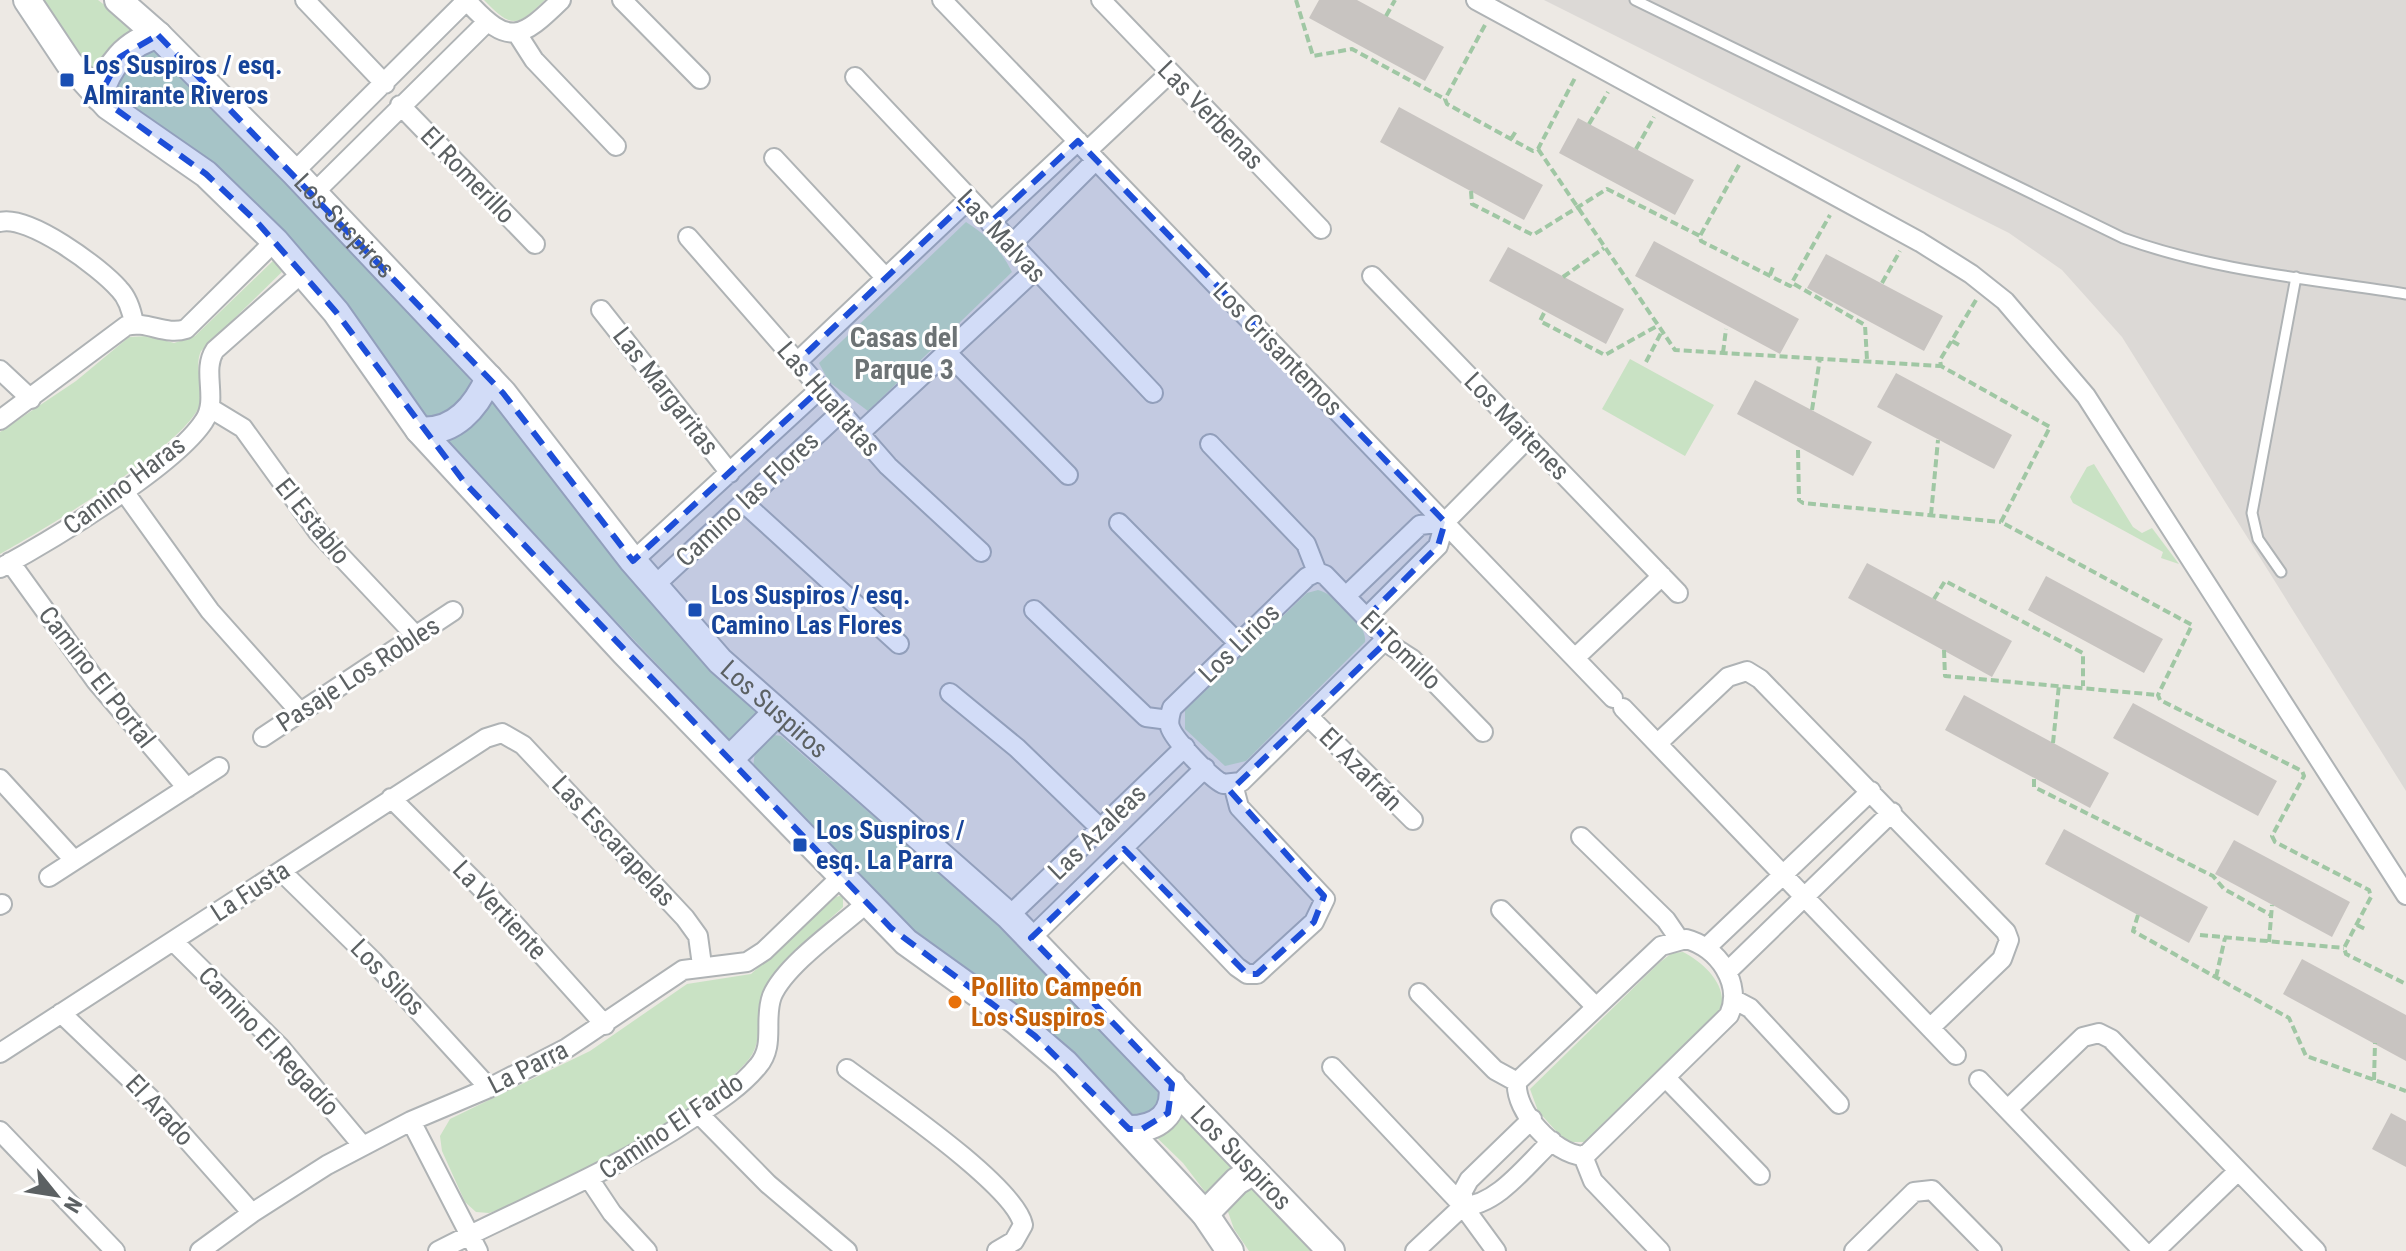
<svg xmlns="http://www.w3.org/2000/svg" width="2406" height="1251" font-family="'Roboto Condensed',sans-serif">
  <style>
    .industrial { fill: #dcd9d6 }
    .green { fill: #c9e2c4 }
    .building { fill: #c8c4c1 }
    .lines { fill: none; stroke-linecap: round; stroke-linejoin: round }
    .lane-casing { stroke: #afb3b5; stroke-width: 13 }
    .street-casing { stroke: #afb3b5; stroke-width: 22 }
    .secondary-casing { stroke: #afb3b6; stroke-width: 30 }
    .path { stroke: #a0c7a4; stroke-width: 4; stroke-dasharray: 8 4; stroke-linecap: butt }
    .lane { stroke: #fff; stroke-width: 9 }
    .street { stroke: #fff; stroke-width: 18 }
    .secondary { stroke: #fff; stroke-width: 26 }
    .marked { fill: #1d4ed8; fill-opacity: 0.2; stroke: #1d4ed8; stroke-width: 6; stroke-dasharray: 16 10; stroke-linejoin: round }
    .transit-dot { fill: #1a4fb4; stroke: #fff; stroke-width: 3 }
    .food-dot { fill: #e8710a; stroke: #fff; stroke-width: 3 }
    .labels { text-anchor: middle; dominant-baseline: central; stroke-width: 6; stroke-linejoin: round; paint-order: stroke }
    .transit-label { font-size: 26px; font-weight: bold; fill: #164399; stroke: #fff; text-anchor: start }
    .street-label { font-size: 26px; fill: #5c6163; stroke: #fff }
    .food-label { font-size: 26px; font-weight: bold; fill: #c56008; stroke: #fff; text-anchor: start }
    .neighbourhood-label { font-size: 28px; font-weight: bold; fill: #6d7375; stroke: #fff }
  </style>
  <rect width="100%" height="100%" fill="#ede9e4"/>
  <!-- industrial -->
  <path class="industrial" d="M1544 0H2406V791L2122 337 2062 270 2009 233Z"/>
  <!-- green -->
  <path class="green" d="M40 0H98L137 30 94 74Z
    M484 0H545C517 27 512 29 484 0Z
    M152 49 165 57 468 372 472 389 452 414 428 418 423 415C367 340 315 260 247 195 207 157 159 127 114 95L113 91 134 56Z
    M966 222C987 235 1001 250 1012 272L868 411 829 382 819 363Z
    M276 258 286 268 201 351C193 368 206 388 200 405 183 447 43 530 0 554V432L76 381 129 337 149 336 174 343 195 336Z
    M1630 359 1714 405 1685 456 1602 409Z
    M492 399 655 607 761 716 732 743 444 440Z
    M2094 464 2133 527 2142 533 2152 528 2179 564 2161 558 2163 552 2073 503 2070 497 2087 467Z
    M1318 590C1335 594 1368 625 1365 642L1246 761 1225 766 1185 729V710L1307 593Z
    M774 735 781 736 986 914 1156 1086 1163 1114 1131 1116 906 927 753 767 755 752Z
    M843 895V907C824 925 773 967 764 990 754 1012 765 1039 749 1059 711 1107 549 1195 489 1213L476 1212 465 1202 442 1151 440 1136 450 1119 590 1051 687 984 751 974 836 897Z
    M1683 952C1703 962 1728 985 1721 1009L1586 1142H1566L1538 1111 1530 1089 1659 963 1672 953Z
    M1181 1106 1243 1172 1209 1197 1183 1163 1152 1133Z
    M1252 1187 1323 1251H1249L1234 1229 1227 1209 1242 1190Z"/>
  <!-- building -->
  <path class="building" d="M1319 0H1357L1444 47 1425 81 1309 18Z
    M1399 107 1543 185 1524 220 1380 142Z
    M1578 118 1694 180 1675 215 1559 153Z
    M1654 241 1799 319 1780 354 1635 276Z
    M1508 247 1624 309 1606 344 1489 281Z
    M1826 254 1943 316 1924 351 1807 288Z
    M1896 373 2012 435 1994 469 1877 407Z
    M1755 380 1872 442 1853 476 1737 414Z
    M1867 563 2012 641 1992 677 1848 598Z
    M2046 576 2163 639 2144 673 2028 610Z
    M1964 695 2109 773 2090 808 1945 730Z
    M2133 703 2277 781 2258 816 2113 738Z
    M2064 829 2208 907 2189 943 2045 864Z
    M2234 840 2350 902 2332 937 2215 874Z
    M2302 959 2406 1015V1061L2283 994Z
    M2391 1113 2406 1121V1167L2372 1149Z"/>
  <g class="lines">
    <!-- lane casing -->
    <g class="lane-casing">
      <path id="lane" d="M1635 0 2123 238C2214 271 2311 279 2406 294
        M2281 572 2258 539 2252 513 2296 277"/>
    </g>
    <!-- street casing -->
    <g class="street-casing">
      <path id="street" d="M305 0 385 84
        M622 0 700 79
        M942 0 1613 698
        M1101 0 1321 229
        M1476 0 1920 242 1971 274 2005 301 2086 396 2406 895
        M468 2C509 47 521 39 561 0
        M518 35 534 60 616 146
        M855 77 1153 393
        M400 105 535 244
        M1087 151 1170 73
        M774 158 884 276
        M294 172 467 0
        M314 193 487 22
        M0 222C28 214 100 267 119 289 128 298 132 312 134 324
        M990 223 1078 141
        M688 237 888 466 981 552
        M1011 245 1096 160
        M1372 276 1678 593
        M601 310 730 473
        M948 354 1068 475
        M797 362 968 200
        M0 370 31 399
        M210 408 243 428 318 532 416 636
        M0 420 126 326C147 320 165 336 186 329L275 241
        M860 433 1034 271
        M1210 444 1306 544 1317 572
        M123 490 210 611 300 712
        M743 502 899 644
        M1119 523 1239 644
        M633 561 821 388
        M10 562 96 681 187 788
        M0 568C50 541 175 466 204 421 219 399 201 371 215 350L303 272
        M1317 572 1307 577 1172 708C1170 715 1168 721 1170 727 1174 740 1211 778 1223 784L1241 782 1384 641
        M1317 572 1325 575 1381 633 1384 641 1412 659 1483 732
        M654 586 841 412
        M1346 596 1420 525 1445 522
        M1034 610 1146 717 1169 720
        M1367 617 1438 546 1445 522 1528 438
        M1575 658 1662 576
        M950 693 1017 748 1100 828
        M1623 708 1956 1055
        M1309 717 1413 820
        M263 737 453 611
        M1658 743 1728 677 1747 671 1760 679 2006 932 2009 940 2002 959 1930 1028
        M0 779 74 860
        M391 798 490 897 605 1025
        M1581 837 1666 920 1679 939
        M1124 849 1237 967 1247 974H1257L1314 922 1325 899 1239 807 1233 784
        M281 871 373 961 489 1088
        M49 877 219 767
        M0 905 2 904
        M1501 910 1595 1006
        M1009 916 1185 747
        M1031 938 1205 768
        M1686 939C1718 947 1743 984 1729 1015L1588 1153 1583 1156C1554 1154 1514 1111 1517 1082L1661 946Z
        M173 941 280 1047 362 1145
        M1706 948 1871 791
        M1727 972 1892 812
        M1419 993 1495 1070 1517 1082
        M1733 999 1750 1008 1839 1104
        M61 1013 152 1100 252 1213
        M0 1053 486 738 502 733 523 745 685 918 698 936 702 965
        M1332 1067 1463 1206 1496 1251
        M847 1069C883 1096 1016 1186 1023 1225L1014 1241 997 1251
        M1666 1078 1760 1175
        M1979 1080 2143 1251
        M2008 1109 2083 1037 2099 1033 2111 1039 2316 1251
        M699 1114 768 1184 847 1251
        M411 1121 478 1251
        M0 1131 115 1251
        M1583 1156 1593 1181 1660 1251
        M590 1180 612 1213 647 1251
        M1463 1206V1191L1469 1180 1532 1119
        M200 1251 252 1213 327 1165 411 1121 489 1088 567 1048 683 970 747 962 764 951 842 876
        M438 1251C523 1207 611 1173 691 1119 714 1104 740 1088 758 1066 776 1045 763 1020 772 996 785 965 841 926 867 903
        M1415 1251 1463 1206C1497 1206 1528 1163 1552 1141
        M1854 1251 1914 1192 1932 1190 1992 1251
        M2155 1251 2238 1171"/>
    </g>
    <!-- secondary casing -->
    <g class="secondary-casing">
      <g id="secondary">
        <path d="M27 0 69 63 108 106 206 174 275 241 336 312 419 430 625 653 906 942 1016 1021 1065 1063 1205 1214 1230 1251"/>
        <path id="s1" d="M118 0 158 35 294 172 503 393 633 561 720 661 1009 916 1331 1251"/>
        <path d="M99 97C107 67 127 42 158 35"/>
        <path d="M419 430C454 434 476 407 489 378"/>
        <path d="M730 759 775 714"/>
        <path d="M1129 1129C1157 1129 1177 1115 1172 1084"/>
        <path d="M1205 1214 1237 1181 1254 1171"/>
      </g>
    </g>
    <!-- path -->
    <path class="path" d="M1296 0 1313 56 1352 49 1445 99
      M1386 16 1395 0
      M1485 25 1445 99 1447 104 1533 151 1538 149 1576 76
      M1589 124 1608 92
      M1511 139 1516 131
      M1538 149 1675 350 1940 366
      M1636 149 1654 117
      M1739 165 1700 236 1701 241 1790 286 1830 215
      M1471 191 1472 204 1533 235 1607 189 1700 236
      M1770 275 1773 267
      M1563 277 1604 248
      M1882 283 1900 251
      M1794 284 1865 325 1867 360
      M1976 300 1940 360 1941 366 2050 427 2001 522 2192 625 2158 695 2160 700 2302 771 2304 776 2272 836 2275 842 2369 890 2371 897 2344 948 2346 954 2406 984
      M1544 313 1540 321 1605 355 1657 326
      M1952 341 1959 345
      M1723 353 1726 329
      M1646 362 1661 333
      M1812 410 1820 358
      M1798 450 1799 500 1803 503 2001 522
      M1931 515 1938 440
      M1934 599 1945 581 2083 653V686
      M1944 650 1945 676 2158 695
      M2053 743 2059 685
      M2034 779V787L2213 876 2224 889 2271 915
      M2138 915 2133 931 2289 1018 2306 1056 2406 1091
      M2357 925 2367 930
      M2200 935 2344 948
      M2269 942 2272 905
      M2216 977 2225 938
      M2374 1080 2375 1043"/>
    <!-- lane -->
    <use href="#lane" class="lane"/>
    <!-- street -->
    <use href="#street" class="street"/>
    <!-- secondary -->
    <use href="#secondary" class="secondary"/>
  </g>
  <!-- marked area -->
  <path class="marked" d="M158 35 503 393 633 561 821 388 797 362 968 200 990 223 1078 141 1445 522 1438 546 1367 617 1383 636V645L1230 791 1324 896 1314 922 1257 974H1247L1124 849 1031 938 1172 1084 1168 1113 1142 1129H1129L1035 1036 891 928 465 483 336 312 257 222 206 174 99 97 120 57Z"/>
  <!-- markers -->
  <g class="transit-dot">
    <rect x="59" y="72" width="16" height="16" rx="4"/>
    <rect x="687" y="602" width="16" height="16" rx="4"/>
    <rect x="792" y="837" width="16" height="16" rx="4"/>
  </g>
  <circle class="food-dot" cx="955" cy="1002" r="8"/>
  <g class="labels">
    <!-- transit labels -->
    <g class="transit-label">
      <text x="83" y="65">Los Suspiros / esq.<tspan x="83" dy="30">Almirante Riveros</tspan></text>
      <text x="711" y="595">Los Suspiros / esq.<tspan x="711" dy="30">Camino Las Flores</tspan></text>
      <text x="816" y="830">Los Suspiros /<tspan x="816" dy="30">esq. La Parra</tspan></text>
    </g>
    <!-- street labels -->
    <g class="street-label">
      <text transform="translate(1211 115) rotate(46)">Las Verbenas</text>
      <text transform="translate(468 175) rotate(46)">El Romerillo</text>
      <text stroke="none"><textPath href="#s1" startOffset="320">Los Suspiros</textPath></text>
      <text transform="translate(1002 236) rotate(47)">Las Malvas</text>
      <text transform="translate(1278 349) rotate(46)">Los Crisantemos</text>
      <text transform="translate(666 391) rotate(52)">Las Margaritas</text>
      <text transform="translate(829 399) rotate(49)">Las Hualtatas</text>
      <text transform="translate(1517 426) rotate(46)">Los Maitenes</text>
      <text transform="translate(124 485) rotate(-37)">Camino Haras</text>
      <text transform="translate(747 499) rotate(-43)">Camino las Flores</text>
      <text transform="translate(313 521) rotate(51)">El Establo</text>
      <text transform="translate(1239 643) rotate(-44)">Los Lirios</text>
      <text transform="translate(1401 650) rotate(44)">El Tomillo</text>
      <text transform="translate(358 674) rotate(-33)">Pasaje Los Robles</text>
      <text transform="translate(97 677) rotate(52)">Camino El Portal</text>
      <text stroke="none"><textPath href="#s1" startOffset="968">Los Suspiros</textPath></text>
      <text transform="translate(1361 769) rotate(45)">El Azafrán</text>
      <text transform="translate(1097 832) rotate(-44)">Las Azaleas</text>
      <text transform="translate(614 841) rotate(47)">Las Escarapelas</text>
      <text transform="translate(250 891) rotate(-33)">La Fusta</text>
      <text transform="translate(500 910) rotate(47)">La Vertiente</text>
      <text transform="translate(388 977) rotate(46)">Los Silos</text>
      <text transform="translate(269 1041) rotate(47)">Camino El Regadío</text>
      <text transform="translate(528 1067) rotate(-27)">La Parra</text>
      <text transform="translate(160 1110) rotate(47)">El Arado</text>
      <text transform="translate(671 1126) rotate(-34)">Camino El Fardo</text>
      <text stroke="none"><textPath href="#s1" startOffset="1616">Los Suspiros</textPath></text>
    </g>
    <!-- food labels -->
    <g class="food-label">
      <text x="971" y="987">Pollito Campeón<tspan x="971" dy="30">Los Suspiros</tspan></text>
    </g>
    <!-- neighbourhood labels -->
    <g class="neighbourhood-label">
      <text x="904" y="337">Casas del<tspan x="904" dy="32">Parque 3</tspan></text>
    </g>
  </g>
  <!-- north arrow -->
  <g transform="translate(56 1195) rotate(120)" stroke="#ffffff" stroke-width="6" paint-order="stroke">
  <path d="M0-6L14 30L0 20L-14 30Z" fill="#5c6163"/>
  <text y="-12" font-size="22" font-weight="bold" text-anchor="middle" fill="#5c6163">N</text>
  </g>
</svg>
